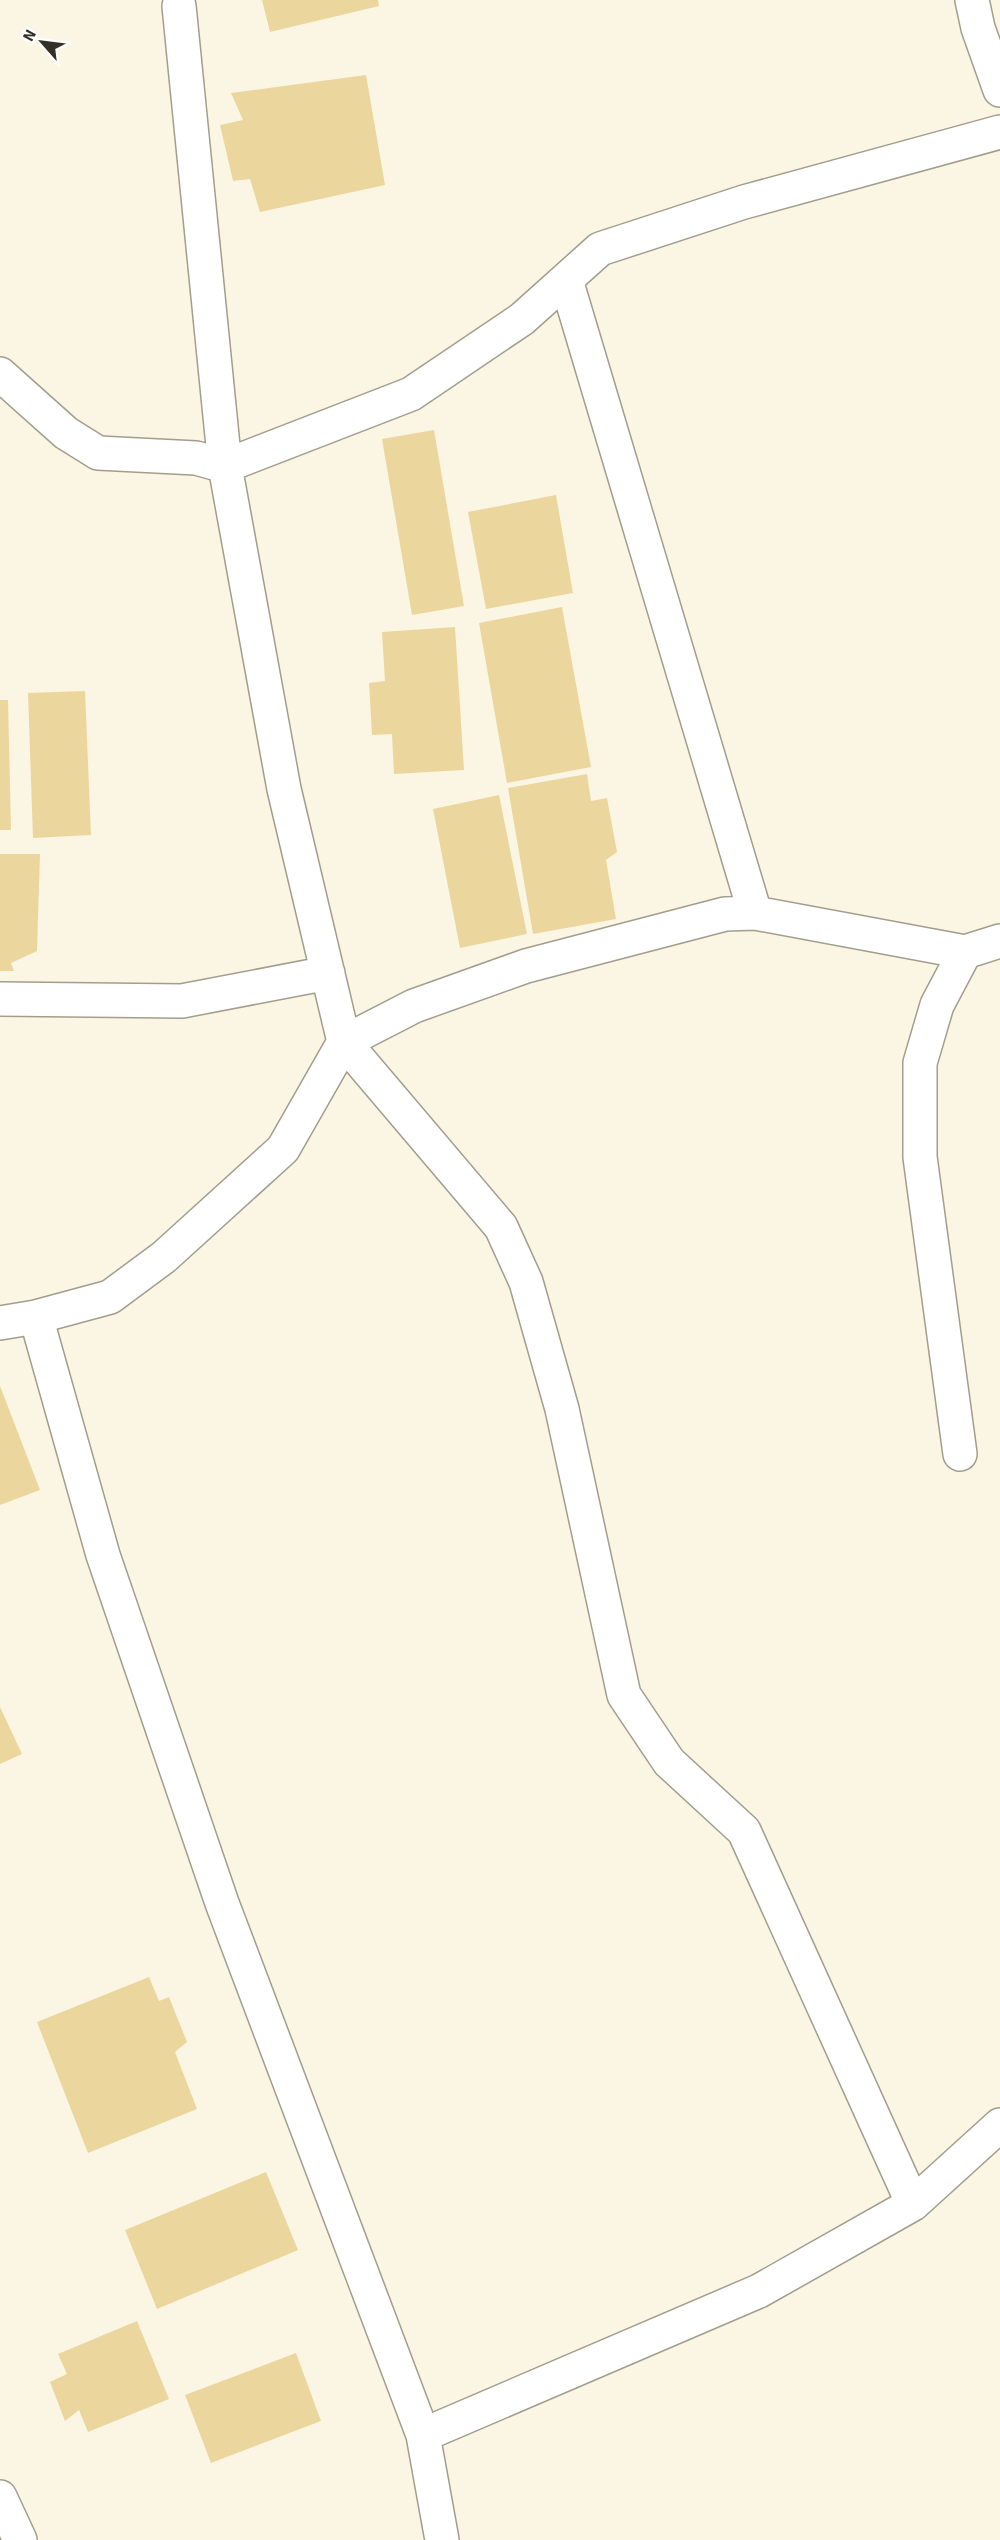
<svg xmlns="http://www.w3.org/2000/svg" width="1000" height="2540" font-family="'Source Sans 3',sans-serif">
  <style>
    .building { fill: #ebd79e }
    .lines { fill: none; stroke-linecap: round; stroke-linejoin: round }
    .minor-casing { stroke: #a39d8d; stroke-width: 36 }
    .tertiary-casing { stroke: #a39d8d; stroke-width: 36 }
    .minor { stroke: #fff; stroke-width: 33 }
    .tertiary { stroke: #fff; stroke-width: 33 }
  </style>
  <rect width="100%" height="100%" fill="#fbf5e3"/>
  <!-- building -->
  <path class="building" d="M262 0H378L379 6 270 32Z
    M366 75 385 185 260 212 250 179 233 181 220 125 243 120 231 93Z
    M434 430 464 606 412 615 382 439Z
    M556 495 573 593 486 609 468 512Z
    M562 607 591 767 507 783 479 623Z
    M455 627 464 770 394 774 392 734 372 735 369 683 385 681 382 632Z
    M85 691 91 835 33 838 28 693Z
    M0 700H8L11 830H0Z
    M587 774 591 801 607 798 617 852 606 860 616 919 533 934 508 788Z
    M499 795 527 934 460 948 433 809Z
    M0 854H40L37 951 11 963 14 971H0Z
    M0 1386 40 1490 0 1505Z
    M0 1707 22 1754 0 1764Z
    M149 1977 159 2001 169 1997 187 2042 175 2052 197 2109 88 2153 37 2022Z
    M266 2172 298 2250 157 2309 125 2230Z
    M137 2321 169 2399 88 2432 79 2410 65 2421 50 2382 67 2374 58 2354Z
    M296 2353 321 2421 211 2463 185 2395Z"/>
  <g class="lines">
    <!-- minor casing -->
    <g class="minor-casing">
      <path id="minor" d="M179 6 225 466 411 394 522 319 600 249 744 202 1000 132
        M566 280 755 913
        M0 374 66 433 98 453 196 458 225 466 284 789 344 1042 501 1227 526 1282 562 1409 624 1695 669 1762 744 1831 913 2204
        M0 999 182 1001 328 973
        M36 1317 103 1555 222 1903 423 2435 442 2540
        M0 1323 36 1317 110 1297 164 1257 283 1149 344 1042 414 1006 526 966 725 914 755 913 965 952 1000 941
        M960 1454 920 1157V1063L937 1005 965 952
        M423 2435 759 2291 913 2204 1000 2125
        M0 2497 20 2540"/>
    </g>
    <!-- tertiary casing -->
    <g class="tertiary-casing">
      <path id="tertiary" d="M972 0 978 28 1000 90"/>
    </g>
    <!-- minor -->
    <use href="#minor" class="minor"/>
    <!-- tertiary -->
    <use href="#tertiary" class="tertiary"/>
  </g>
  <!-- north arrow -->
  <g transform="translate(42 42) rotate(298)" stroke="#ffffff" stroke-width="4.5" paint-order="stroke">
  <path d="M0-4.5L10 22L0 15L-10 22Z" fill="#323029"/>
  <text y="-9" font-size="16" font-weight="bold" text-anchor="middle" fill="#323029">N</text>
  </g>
</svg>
